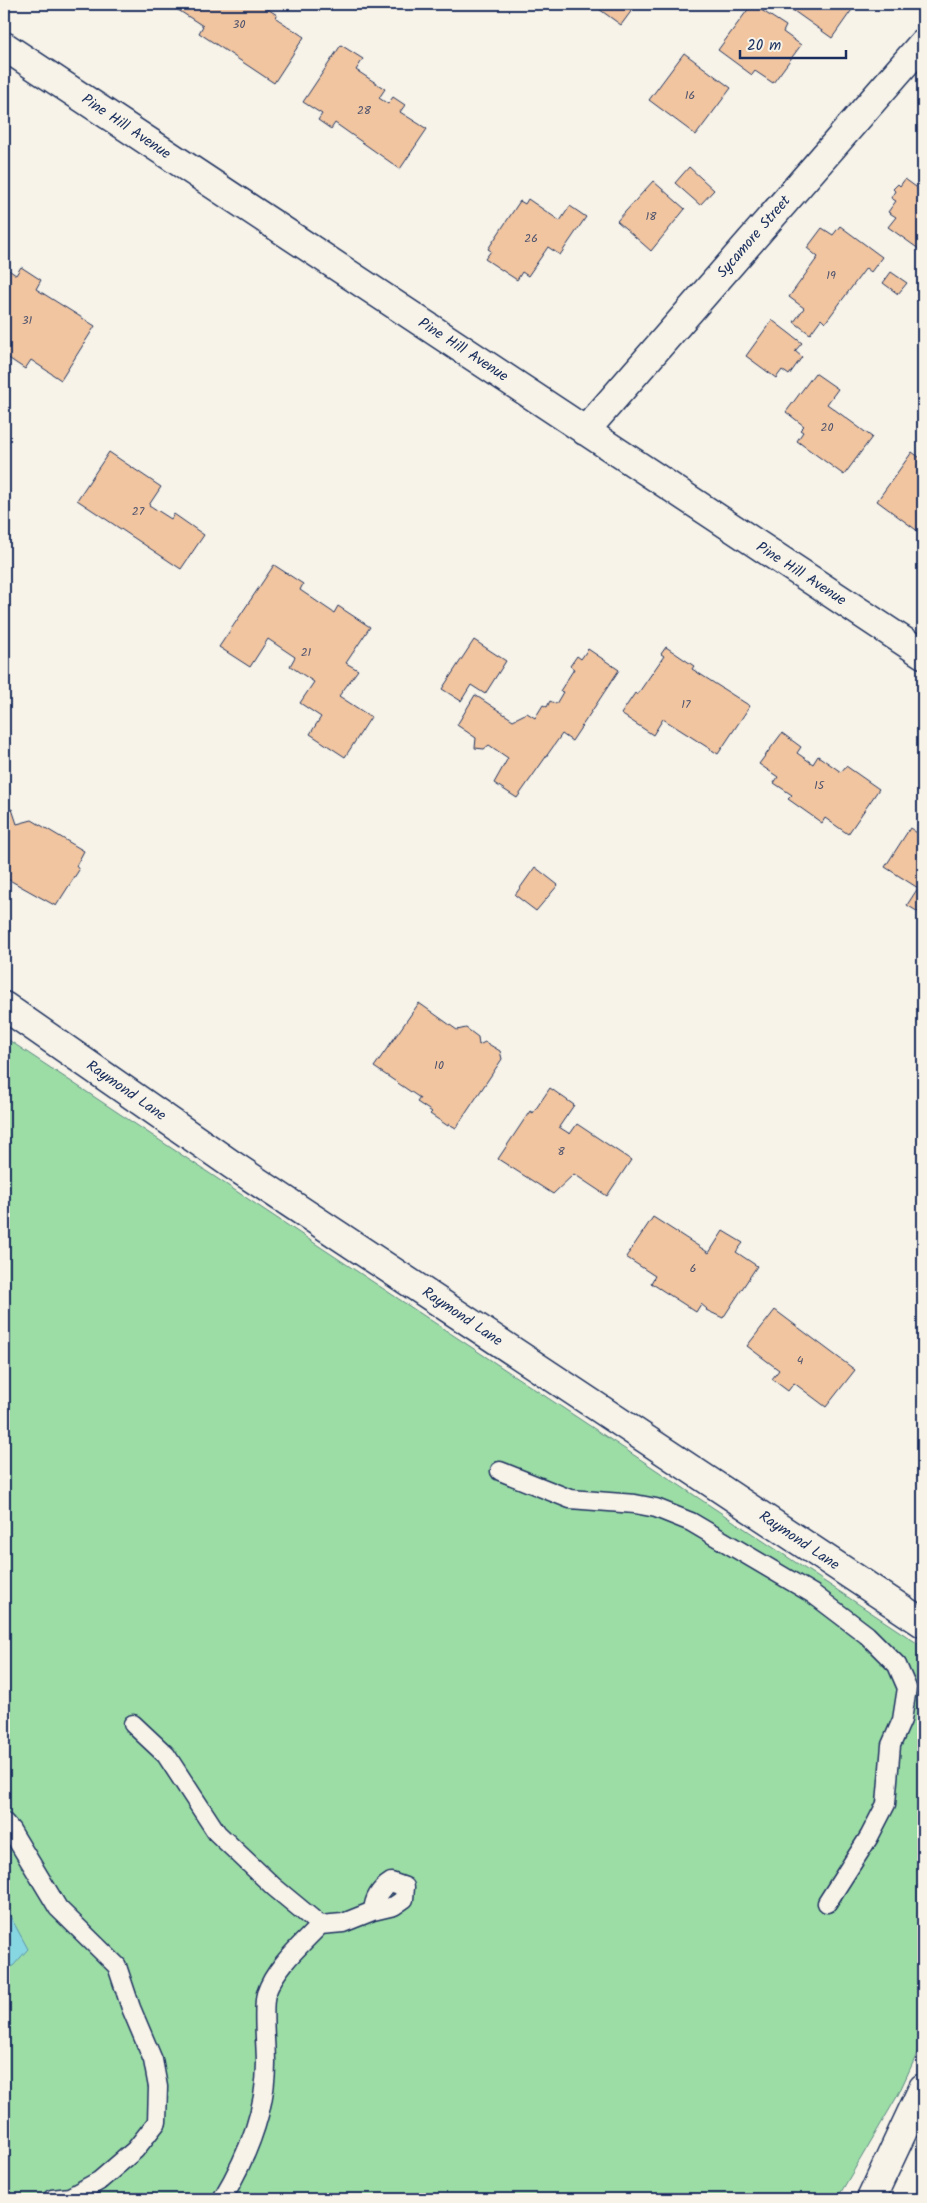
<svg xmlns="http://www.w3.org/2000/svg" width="927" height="2203" font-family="Kalam,sans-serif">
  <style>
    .green { fill: #9cdda6; stroke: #5c8682 }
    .water { fill: #87d7e2; stroke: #5c94ad }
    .building { fill: #f1c5a0; stroke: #1b2f5e }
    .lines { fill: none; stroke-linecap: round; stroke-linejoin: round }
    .service-casing { stroke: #1b2f5e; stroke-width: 21 }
    .minor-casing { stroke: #1b2f5e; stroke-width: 31 }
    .service { stroke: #f7f3e8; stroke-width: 18 }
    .minor { stroke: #f7f3e8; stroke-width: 28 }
    .labels { text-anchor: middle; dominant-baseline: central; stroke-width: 5; stroke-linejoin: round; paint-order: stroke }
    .number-label { font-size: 12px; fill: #50546e }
    .street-label { font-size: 15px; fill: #1b2f5e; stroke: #f7f3e8 }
  </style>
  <rect width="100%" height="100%" fill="#f7f3e8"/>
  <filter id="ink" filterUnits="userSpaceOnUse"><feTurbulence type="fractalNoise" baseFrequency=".02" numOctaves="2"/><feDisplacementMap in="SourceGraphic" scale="10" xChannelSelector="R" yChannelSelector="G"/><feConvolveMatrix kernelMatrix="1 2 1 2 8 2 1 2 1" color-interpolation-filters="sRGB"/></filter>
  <g filter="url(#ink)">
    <!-- green -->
    <path class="green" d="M4 1037 923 1647V2041L898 2095 837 2199H4Z"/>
    <!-- water -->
    <path class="water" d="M4 1905 28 1949 13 1966 4 1967Z"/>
    <!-- building -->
    <path class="building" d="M178 4H260L277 15 276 18 304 37 274 83 199 33 203 26 175 8Z
      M592 4H632L635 6 621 25Z
      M752 4 786 26 783 32 801 45 773 83 755 71 752 75 718 50Z
      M784 4H856L832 38Z
      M341 45 363 59 356 70 385 89 379 98 388 104 393 97 405 105 400 112 427 129 400 169 335 123 331 129 318 120 322 114 303 102Z
      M684 53 731 88 696 135 649 100Z
      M689 167 714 190 700 205 675 183Z
      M905 179 923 192V252L888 227 896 217 888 212 896 201 891 198 895 191 893 189 898 184 900 186Z
      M653 181 685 209 651 251 617 221Z
      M528 199 560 221 570 206 586 217 560 255 548 247 528 276 522 272 517 280 485 259 491 251 488 249 520 201 525 204Z
      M840 226 882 257 871 272 866 268 825 323 821 319 810 334 794 322 804 308 789 297 818 257 807 248 822 228 833 235Z
      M4 267 16 275 21 267 41 280 36 289 95 326 61 380 31 360 25 369 4 355Z
      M891 272 907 283 898 294 883 283Z
      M772 320 802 343 795 351 802 357 789 375 782 370 776 378 746 356Z
      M815 373 838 389 827 404 872 437 844 475 797 441 803 432 800 430 804 426 786 412Z
      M109 452 161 487 149 505 171 519 174 514 204 535 181 569 77 500Z
      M912 452 923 460V535L877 501Z
      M274 565 303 584 300 590 334 613 338 606 370 627 346 663 358 670 339 696 371 717 345 757 310 734 321 717 300 703 314 682 290 666 295 657 268 639 250 667 219 647Z
      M474 640 506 661 485 694 471 685 461 701 442 689Z
      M666 647 694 666 692 669 750 706 718 754 663 719 653 735 621 714 635 693 637 695 664 656 661 654Z
      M588 649 619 670 572 741 562 734 517 798 494 783 508 758 489 745 484 749 475 748 476 738 457 725 475 695 513 720 527 713 535 718 543 705 547 707 550 701 556 704 563 692 560 691 574 669 570 666 577 656 581 659Z
      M782 733 801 747 797 753 813 764 818 756 841 772 846 766 879 789 848 834 825 818 822 823 788 799 792 795 774 783 778 777 759 764Z
      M12 809 17 824 32 820 84 851 76 866 79 870 56 906 4 877V811Z
      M910 828 923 837V915L907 905 918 888 885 867Z
      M535 867 558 885 536 911 515 895Z
      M419 1003 457 1030 466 1028 478 1037 479 1045 485 1042 500 1051 502 1059 456 1128 449 1124 448 1126 430 1114 432 1112 417 1102 420 1098 374 1067Z
      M550 1088 574 1105 559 1127 570 1134 577 1124 631 1160 607 1196 574 1174 553 1194 498 1159 530 1111 533 1113Z
      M653 1217 709 1253 723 1231 743 1243 736 1252 757 1266 723 1318 706 1310 707 1309 701 1304 696 1312 651 1283 655 1276 626 1257Z
      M775 1310 855 1370 826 1407 794 1383 788 1391 772 1379 779 1370 747 1346Z"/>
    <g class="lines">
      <!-- service casing -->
      <g class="service-casing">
        <path id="service" d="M500 1471 570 1499 635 1504 656 1508 691 1522 813 1594 867 1635 897 1665 907 1688 902 1720 891 1745 886 1804 869 1837 827 1903
          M133 1724 166 1755 217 1833 274 1887 320 1925 343 1923 373 1911 394 1906 404 1899 405 1887 391 1882C380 1889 374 1897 373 1911
          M4 1822 11 1830 58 1908 117 1966 131 2008 153 2060 158 2087 157 2122 135 2150 99 2181 70 2197 52 2199
          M222 2199C246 2159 266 2111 266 2063 266 2046 262 2008 266 1994 275 1967 301 1945 320 1925"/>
      </g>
      <!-- minor casing -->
      <g class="minor-casing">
        <path id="minor" d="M4 46 923 654
          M585 431 923 43
          M4 1006 231 1164 923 1623
          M871 2199 923 2088"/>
      </g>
      <!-- service -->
      <use href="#service" class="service"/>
      <!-- minor -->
      <use href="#minor" class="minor"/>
    </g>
  </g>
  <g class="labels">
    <!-- number labels -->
    <g class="number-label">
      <text x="239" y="24">30</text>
      <text x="690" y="95">16</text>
      <text x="364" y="110">28</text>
      <text x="651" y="216">18</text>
      <text x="531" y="238">26</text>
      <text x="831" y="275">19</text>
      <text x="27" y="320">31</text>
      <text x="827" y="427">20</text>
      <text x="138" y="511">27</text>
      <text x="306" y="652">21</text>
      <text x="686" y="704">17</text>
      <text x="819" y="785">15</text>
      <text x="439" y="1065">10</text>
      <text x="561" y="1151">8</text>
      <text x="693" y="1268">6</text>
      <text x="800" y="1360">4</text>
    </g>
    <!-- street labels -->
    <g class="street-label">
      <text transform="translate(126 127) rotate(34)">Pine Hill Avenue</text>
      <text transform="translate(754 237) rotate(-49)">Sycamore Street</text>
      <text transform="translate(463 350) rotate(33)">Pine Hill Avenue</text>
      <text transform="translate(801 574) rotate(33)">Pine Hill Avenue</text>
      <text transform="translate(126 1091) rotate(35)">Raymond Lane</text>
      <text transform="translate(462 1317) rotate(34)">Raymond Lane</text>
      <text transform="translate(799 1541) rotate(34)">Raymond Lane</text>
    </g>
  </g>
  <!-- margin -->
  <rect width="927" height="2203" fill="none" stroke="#f7f3e8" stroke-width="20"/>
  <rect x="10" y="10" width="907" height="2183" fill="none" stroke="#1b2f5e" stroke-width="2" filter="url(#ink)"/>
  <!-- scale -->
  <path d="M740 50v8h106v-8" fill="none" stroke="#1b2f5e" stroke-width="2.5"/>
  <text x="747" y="50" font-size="15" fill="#1b2f5e" stroke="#f7f3e8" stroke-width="4" paint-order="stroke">20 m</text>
</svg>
